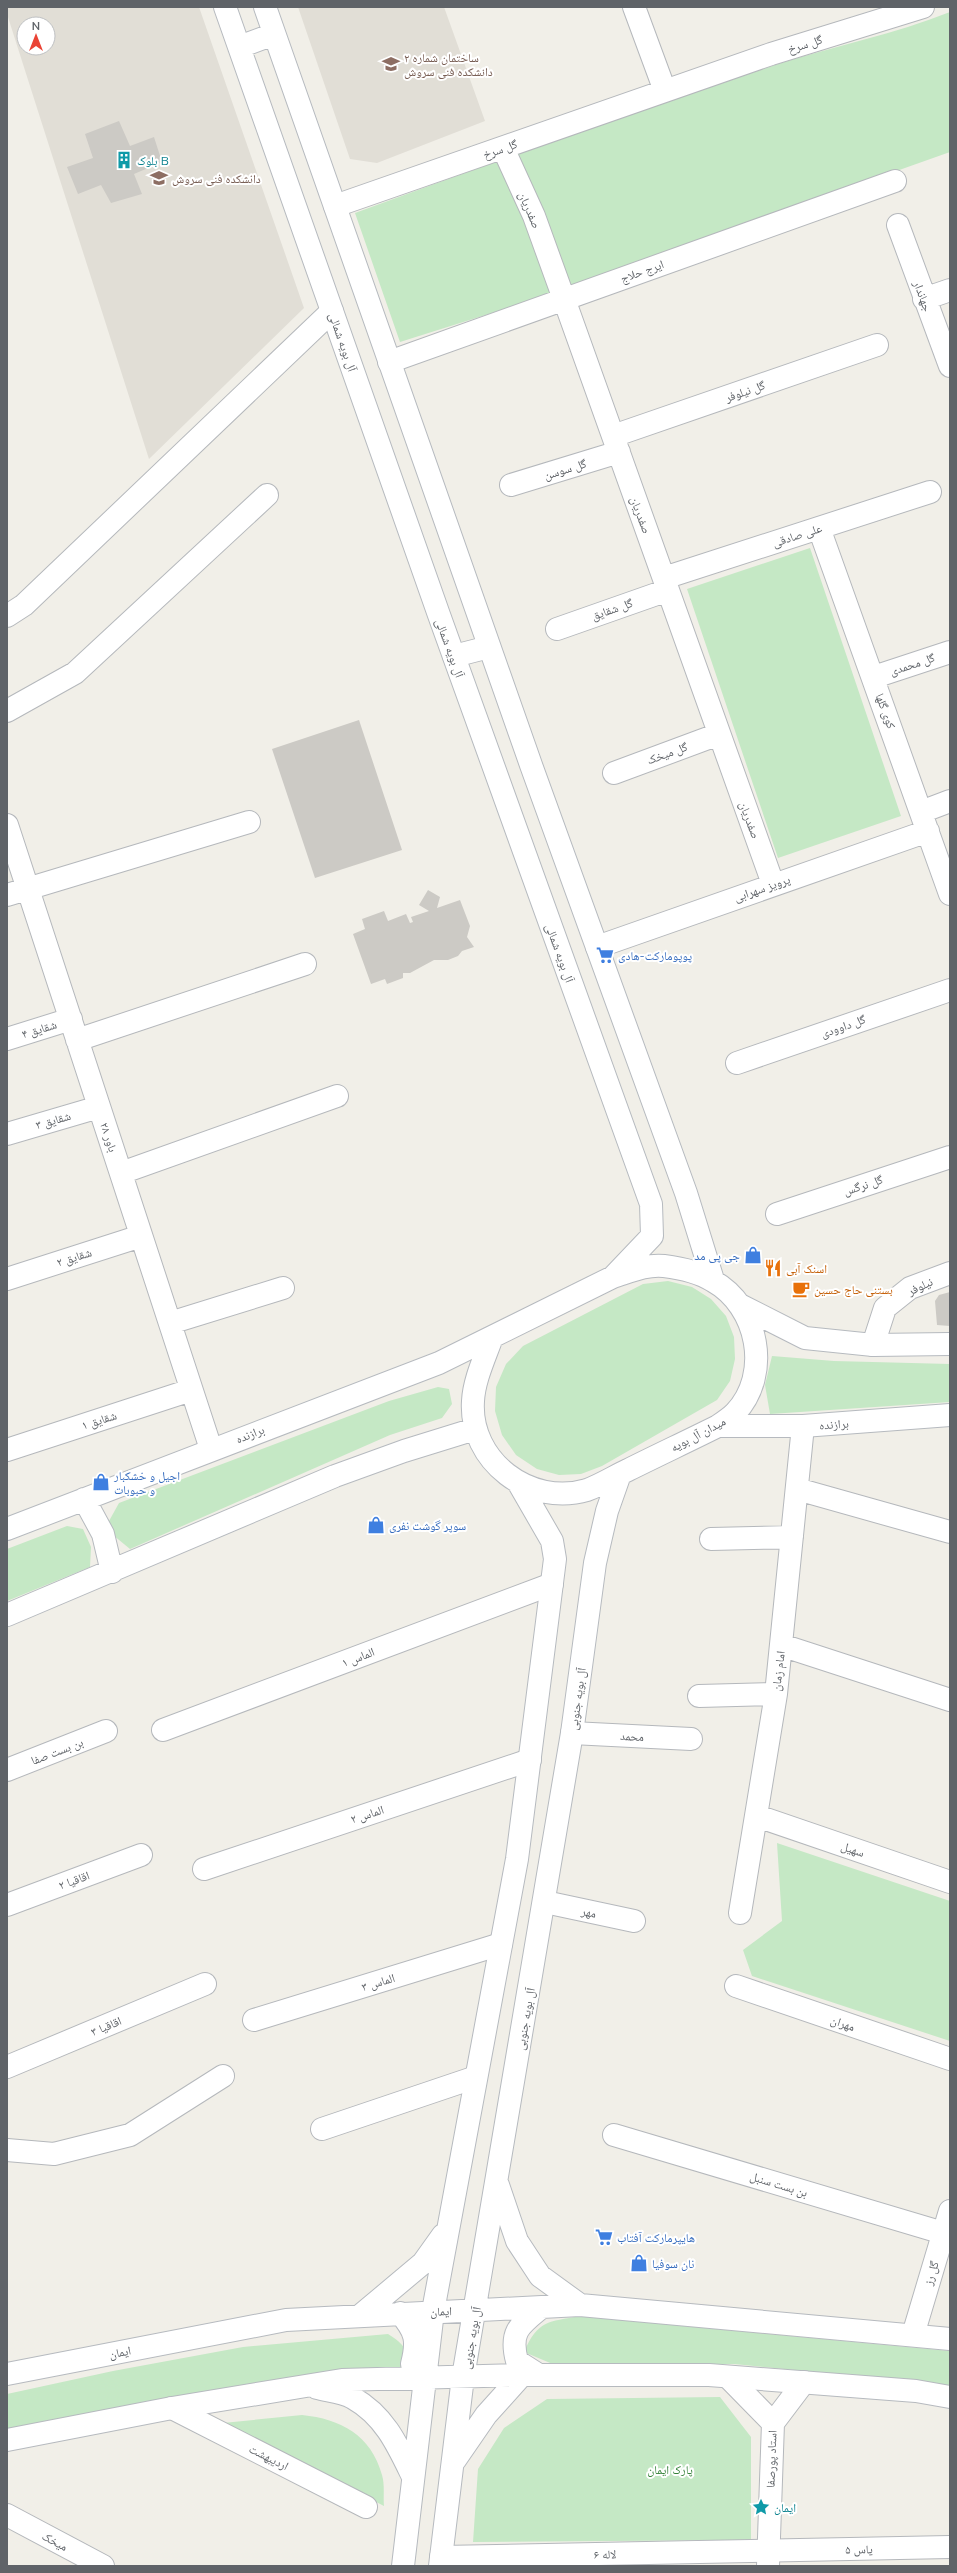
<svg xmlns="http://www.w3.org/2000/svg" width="957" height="2573" font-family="Mulish,'Noto Naskh Arabic',sans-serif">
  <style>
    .education { fill: #e1ded6; fill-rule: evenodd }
    .green { fill: #c5e8c5 }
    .building { fill: #cccac5 }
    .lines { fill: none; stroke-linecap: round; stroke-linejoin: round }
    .minor-casing { stroke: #b5b8bc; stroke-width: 24 }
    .tertiary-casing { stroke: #b5b8bc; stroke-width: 24 }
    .secondary-casing { stroke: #b6babf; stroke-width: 24 }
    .minor { stroke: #fff; stroke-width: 22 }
    .tertiary { stroke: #fff; stroke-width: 22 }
    .secondary { stroke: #fff; stroke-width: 22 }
    .labels { text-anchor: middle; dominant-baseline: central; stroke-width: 4; stroke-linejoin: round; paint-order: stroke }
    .street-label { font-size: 12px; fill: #5f6368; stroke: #fff }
    .education-label { font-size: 12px; fill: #785e54; stroke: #fff; text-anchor: start }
    .culture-label { font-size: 12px; fill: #0d838f; stroke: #fff; text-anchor: start }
    .shop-label { font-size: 12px; fill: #366cbe; stroke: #fff; text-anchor: start }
    .food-label { font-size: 12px; fill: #c56008; stroke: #fff; text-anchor: start }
    .park-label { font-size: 12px; fill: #348238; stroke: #fff }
  </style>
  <rect width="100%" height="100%" fill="#f1efe8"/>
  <!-- education -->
  <path class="education" d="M7 7H199L304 308 149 459 7 14ZM24 24H48V48H24Z
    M298 7H444L485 121 377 163 350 159Z"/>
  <!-- green -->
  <path class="green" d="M950 12V152L536 299 400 342 355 213C495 161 636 112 778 64 834 46 895 34 950 12Z
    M810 548 901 816 778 858 687 589Z
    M668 1281 692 1287 711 1299 726 1316 734 1337 735 1359 730 1381 717 1400 602 1466 581 1474 559 1475 537 1469 516 1455 502 1435 495 1411 496 1387 506 1364 523 1346 643 1284Z
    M772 1356 834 1361 950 1364V1402L770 1414 765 1385Z
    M438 1387 449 1389 452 1404 442 1418 390 1435 130 1549 113 1535 109 1521 119 1503 389 1401Z
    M67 1526 83 1529 91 1547 90 1567 7 1601V1549Z
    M777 1843 950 1901V2041L752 1976 743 1950 782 1921Z
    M580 2316 950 2351V2386L734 2364 555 2365 524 2352C538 2320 548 2322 580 2316Z
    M388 2334C405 2345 409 2349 403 2369L7 2429V2394L113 2371 243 2347Z
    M720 2397 751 2437V2540L473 2542 478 2469 504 2428 547 2399Z
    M302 2415C341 2419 371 2435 382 2475 385 2485 383 2497 384 2506L223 2423Z"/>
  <!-- building -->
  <path class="building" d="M119 121 130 146 154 137 162 162 134 174 142 194 111 203 101 185 78 194 67 167 93 158 85 134Z
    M359 720 402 850 315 878 272 749Z
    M428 890 440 897 437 908 460 900 470 926 467 937 474 947 462 951 458 956 448 960H434L410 973H403V978L387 984 385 979 371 984 353 934 365 929 362 919 384 911 388 921 406 914 410 923 413 922 411 917 429 911 419 905Z
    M950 1292V1326L937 1325 935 1301 939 1295Z"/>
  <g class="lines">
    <!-- minor casing -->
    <g class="minor-casing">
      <path id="minor" d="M634 7 665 91
        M503 148 534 216 564 299 773 884
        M335 206 771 54 923 7
        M898 225 950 366
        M924 299 950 290
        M389 362 895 181
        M613 436 877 345
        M511 485 619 452
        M819 528 950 894
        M664 578 930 492
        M7 616 24 605 332 311
        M557 629 668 590
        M874 677 950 652
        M7 711 75 673 267 495
        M614 773 719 734
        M921 812 950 801
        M7 825 211 1449
        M7 895 249 822
        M597 947 928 831
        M7 1039 71 1019
        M77 1040 305 964
        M737 1063 950 990
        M7 1134 99 1107
        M121 1173 337 1096
        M777 1214 950 1157
        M7 1279 141 1236
        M170 1323 283 1288
        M873 1345 885 1308 910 1288 950 1273
        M7 1450 191 1390
        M797 1489 950 1532
        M711 1539 792 1537
        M781 1645 950 1700
        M699 1696 776 1694
        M163 1730 552 1584
        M572 1733 691 1739
        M7 1770 106 1731
        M757 1816 950 1882
        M204 1869 530 1760
        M545 1902 634 1921
        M7 1905 141 1855
        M740 1913 776 1694 803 1426
        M736 1986 950 2059
        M254 2020 501 1944
        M7 2067 205 1984
        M322 2129 476 2077
        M614 2135 950 2235
        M7 2150 54 2154 130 2135 223 2076
        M172 2408 366 2507
        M7 2515 103 2566
        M441 2557 950 2547"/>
    </g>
    <!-- tertiary casing -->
    <g class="tertiary-casing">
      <path id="tertiary" d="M454 656 489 647
        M913 2335 950 2211
        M728 2377 773 2423 804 2382
        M768 2566 773 2423"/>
    </g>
    <!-- secondary casing -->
    <g class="secondary-casing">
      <path id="secondary" d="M225 7 439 615 651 1204 652 1236 613 1277
        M265 7 531 765 686 1193 713 1280
        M239 47 274 34
        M740 1305 805 1338 873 1345 950 1344
        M718 1426H803L950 1415
        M84 1499 103 1534 112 1572
        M7 1529 439 1363 613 1277C629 1272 646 1264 664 1266 680 1268 699 1272 713 1281 758 1306 772 1374 735 1413 730 1418 724 1422 718 1426 688 1441 658 1455 628 1470 615 1476 601 1485 587 1490 530 1507 469 1461 473 1401 474 1380 485 1357 492 1337
        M7 1615 335 1476 404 1451 475 1429
        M498 2185 517 2241 540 2276 580 2305
        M400 2313C416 2332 418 2340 412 2364
        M361 2315 423 2263 443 2235
        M7 2374 286 2320 580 2305 950 2339
        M539 2375 517 2361C509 2331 520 2325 542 2307
        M317 2388C328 2391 343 2392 353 2398 385 2416 398 2446 413 2477
        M7 2440 172 2408 342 2380 522 2375H709L916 2391 950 2397
        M455 2460 486 2415 522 2375
        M403 2566 433 2311 517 1859 555 1559 552 1541 518 1482
        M440 2566 463 2377 572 1733 595 1563 607 1511 620 1474"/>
    </g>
    <!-- minor -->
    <use href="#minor" class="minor"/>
    <!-- tertiary -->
    <use href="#tertiary" class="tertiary"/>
    <!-- secondary -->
    <use href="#secondary" class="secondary"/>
  </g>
  <!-- icons -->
  <defs>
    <g id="university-bare" transform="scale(1.38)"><path d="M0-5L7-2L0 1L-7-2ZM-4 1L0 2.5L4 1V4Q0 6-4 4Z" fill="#8d6e63" stroke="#fff" stroke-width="2.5" paint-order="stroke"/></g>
    <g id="building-bare" transform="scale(1.38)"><path d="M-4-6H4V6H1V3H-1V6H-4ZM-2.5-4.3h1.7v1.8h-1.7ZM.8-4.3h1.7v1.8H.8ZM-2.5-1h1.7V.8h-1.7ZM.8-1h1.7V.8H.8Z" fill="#0f9aa8" stroke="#fff" stroke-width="2.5" paint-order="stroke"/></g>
    <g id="supermarket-bare" transform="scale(1.38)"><path d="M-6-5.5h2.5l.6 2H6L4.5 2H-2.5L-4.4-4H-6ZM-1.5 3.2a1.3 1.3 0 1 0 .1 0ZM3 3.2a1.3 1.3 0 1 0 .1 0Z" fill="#3f7fe0" stroke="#fff" stroke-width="2.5" paint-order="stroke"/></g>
    <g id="shop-bare" transform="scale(1.38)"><path d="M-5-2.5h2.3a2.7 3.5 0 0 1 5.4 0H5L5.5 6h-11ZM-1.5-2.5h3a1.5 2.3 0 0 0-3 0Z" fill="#3f7fe0" stroke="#fff" stroke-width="2.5" paint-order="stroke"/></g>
    <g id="restaurant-bare" transform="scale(1.38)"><path d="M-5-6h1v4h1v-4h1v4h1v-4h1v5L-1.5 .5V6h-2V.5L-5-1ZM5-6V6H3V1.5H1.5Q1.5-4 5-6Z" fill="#e8710a" stroke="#fff" stroke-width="2.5" paint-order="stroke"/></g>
    <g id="cafe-bare" transform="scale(1.38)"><path d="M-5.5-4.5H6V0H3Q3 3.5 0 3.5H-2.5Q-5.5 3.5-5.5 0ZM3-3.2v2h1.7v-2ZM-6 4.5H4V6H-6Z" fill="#e8710a" stroke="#fff" stroke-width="2.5" paint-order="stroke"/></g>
    <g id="sight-bare" transform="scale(1.38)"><path d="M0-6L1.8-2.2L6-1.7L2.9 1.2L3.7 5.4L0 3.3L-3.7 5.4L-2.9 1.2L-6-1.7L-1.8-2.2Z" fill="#0f9aa8" stroke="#fff" stroke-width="2.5" paint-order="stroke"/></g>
  </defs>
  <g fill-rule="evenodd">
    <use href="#university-bare" x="391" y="64"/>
    <use href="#building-bare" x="124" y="160"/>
    <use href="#university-bare" x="159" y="178"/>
    <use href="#supermarket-bare" x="605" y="955"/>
    <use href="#shop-bare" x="753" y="1255"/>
    <use href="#restaurant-bare" x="773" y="1268"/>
    <use href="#cafe-bare" x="801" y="1289"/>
    <use href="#shop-bare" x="101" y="1482"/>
    <use href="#shop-bare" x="376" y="1525"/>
    <use href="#supermarket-bare" x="604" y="2237"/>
    <use href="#shop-bare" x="639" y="2263"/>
    <use href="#sight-bare" x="761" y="2507"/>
  </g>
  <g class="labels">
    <!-- street labels -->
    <g class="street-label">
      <text transform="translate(805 44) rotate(-17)">گل سرخ</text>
      <text transform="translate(500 149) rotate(-19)">گل سرخ</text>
      <text transform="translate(530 210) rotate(67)">صفدریان</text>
      <text transform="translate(642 271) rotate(-20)">ایرج حلاج</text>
      <text transform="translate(923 296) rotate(70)">جهاندار</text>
      <text transform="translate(343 342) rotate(71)">آل بویه شمالی</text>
      <text transform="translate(745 391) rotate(-19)">گل نیلوفر</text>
      <text transform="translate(565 469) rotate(-17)">گل سوسن</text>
      <text transform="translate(641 515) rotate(70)">صفدریان</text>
      <text transform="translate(797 535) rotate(-18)">علی صادقی</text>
      <text transform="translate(612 609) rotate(-19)">گل شقایق</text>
      <text transform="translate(450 648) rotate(70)">آل بویه شمالی</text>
      <text transform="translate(912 664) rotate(-18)">گل محمدی</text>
      <text transform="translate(886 711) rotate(70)">کوی گلها</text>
      <text transform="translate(667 753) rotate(-20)">گل میخک</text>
      <text transform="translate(750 820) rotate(70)">صفدریان</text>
      <text transform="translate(762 888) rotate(-19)">پرویز سهرابی</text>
      <text transform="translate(560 953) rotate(70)">آل بویه شمالی</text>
      <text transform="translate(843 1026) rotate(-19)">گل داوودی</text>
      <text transform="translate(39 1029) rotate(-17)">شقایق ۴</text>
      <text transform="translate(53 1120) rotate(-16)">شقایق ۳</text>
      <text transform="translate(109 1137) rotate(72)">باور ۲۸</text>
      <text transform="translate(863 1185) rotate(-18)">گل نرگس</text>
      <text transform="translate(74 1257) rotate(-18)">شقایق ۲</text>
      <text transform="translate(920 1286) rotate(-25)">نیلوفر</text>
      <text transform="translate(99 1420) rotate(-18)">شقایق ۱</text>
      <text transform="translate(834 1424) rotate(-4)">برازنده</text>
      <text transform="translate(250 1434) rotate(-21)">برازنده</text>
      <text transform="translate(698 1434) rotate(-28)">میدان آل بویه</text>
      <text transform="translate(358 1657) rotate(-21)">الماس ۱</text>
      <text transform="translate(778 1671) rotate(-83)">امام زمان</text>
      <text transform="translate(577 1699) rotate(-82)">آل بویه جنوبی</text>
      <text transform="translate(632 1736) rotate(3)">محمد</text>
      <text transform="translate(57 1751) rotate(-21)">بن بست صفا</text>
      <text transform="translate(367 1814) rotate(-18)">الماس ۲</text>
      <text transform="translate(853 1849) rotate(19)">سهیل</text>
      <text transform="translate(74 1880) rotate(-20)">اقاقیا ۲</text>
      <text transform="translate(589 1912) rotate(12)">مهر</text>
      <text transform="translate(378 1982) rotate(-17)">الماس ۳</text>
      <text transform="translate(525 2019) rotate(-80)">آل بویه جنوبی</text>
      <text transform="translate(843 2023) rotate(19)">مهران</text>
      <text transform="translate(106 2026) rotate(-23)">اقاقیا ۳</text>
      <text transform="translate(779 2184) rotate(17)">بن بست سنبل</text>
      <text transform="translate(931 2273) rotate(-73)">گل رز</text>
      <text transform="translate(441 2311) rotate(-2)">ایمان</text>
      <text transform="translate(471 2338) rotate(-80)">آل بویه جنوبی</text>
      <text transform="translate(120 2352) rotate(-11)">ایمان</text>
      <text transform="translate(269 2457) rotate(27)">اردیبهشت</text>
      <text transform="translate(771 2459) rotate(-88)">استاد پورصفا</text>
      <text transform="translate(55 2541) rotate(28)">میخک</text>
      <text transform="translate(859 2549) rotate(-1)">یاس ۵</text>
      <text transform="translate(605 2554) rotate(-1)">لاله ۶</text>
    </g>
    <!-- education labels -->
    <g class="education-label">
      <text x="404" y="57">ساختمان شماره ۲<tspan x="404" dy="14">دانشکده فنی سروش</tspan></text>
      <text x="172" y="178">دانشکده فنی سروش</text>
    </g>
    <!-- culture labels -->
    <g class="culture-label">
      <text x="137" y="160">بلوک B</text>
      <text x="774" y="2507">ایمان</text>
    </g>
    <!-- shop labels -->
    <g class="shop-label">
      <text x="618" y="955">پوپومارکت-هادی</text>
      <text x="740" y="1255" text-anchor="end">جی پی مد</text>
      <text x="114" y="1475">اجیل و خشکبار<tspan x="114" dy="14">و حبوبات</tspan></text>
      <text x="389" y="1525">سوپر گوشت نفری</text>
      <text x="617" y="2237">هایپرمارکت آفتاب</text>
      <text x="652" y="2263">نان سوفیا</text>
    </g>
    <!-- food labels -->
    <g class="food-label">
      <text x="786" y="1268">اسنک آبی</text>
      <text x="814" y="1289">بستنی حاج حسین</text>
    </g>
    <!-- park labels -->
    <g class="park-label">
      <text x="670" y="2469">پارک ایمان</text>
    </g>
  </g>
  <!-- border -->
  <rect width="957" height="2573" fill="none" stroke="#5f6368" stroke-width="16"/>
  <!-- north arrow -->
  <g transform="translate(36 36)"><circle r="19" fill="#ffffff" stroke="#bfc1c3"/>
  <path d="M0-3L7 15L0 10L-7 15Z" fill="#ea4335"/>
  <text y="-6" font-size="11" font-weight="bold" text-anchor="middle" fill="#5f6368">N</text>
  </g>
</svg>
